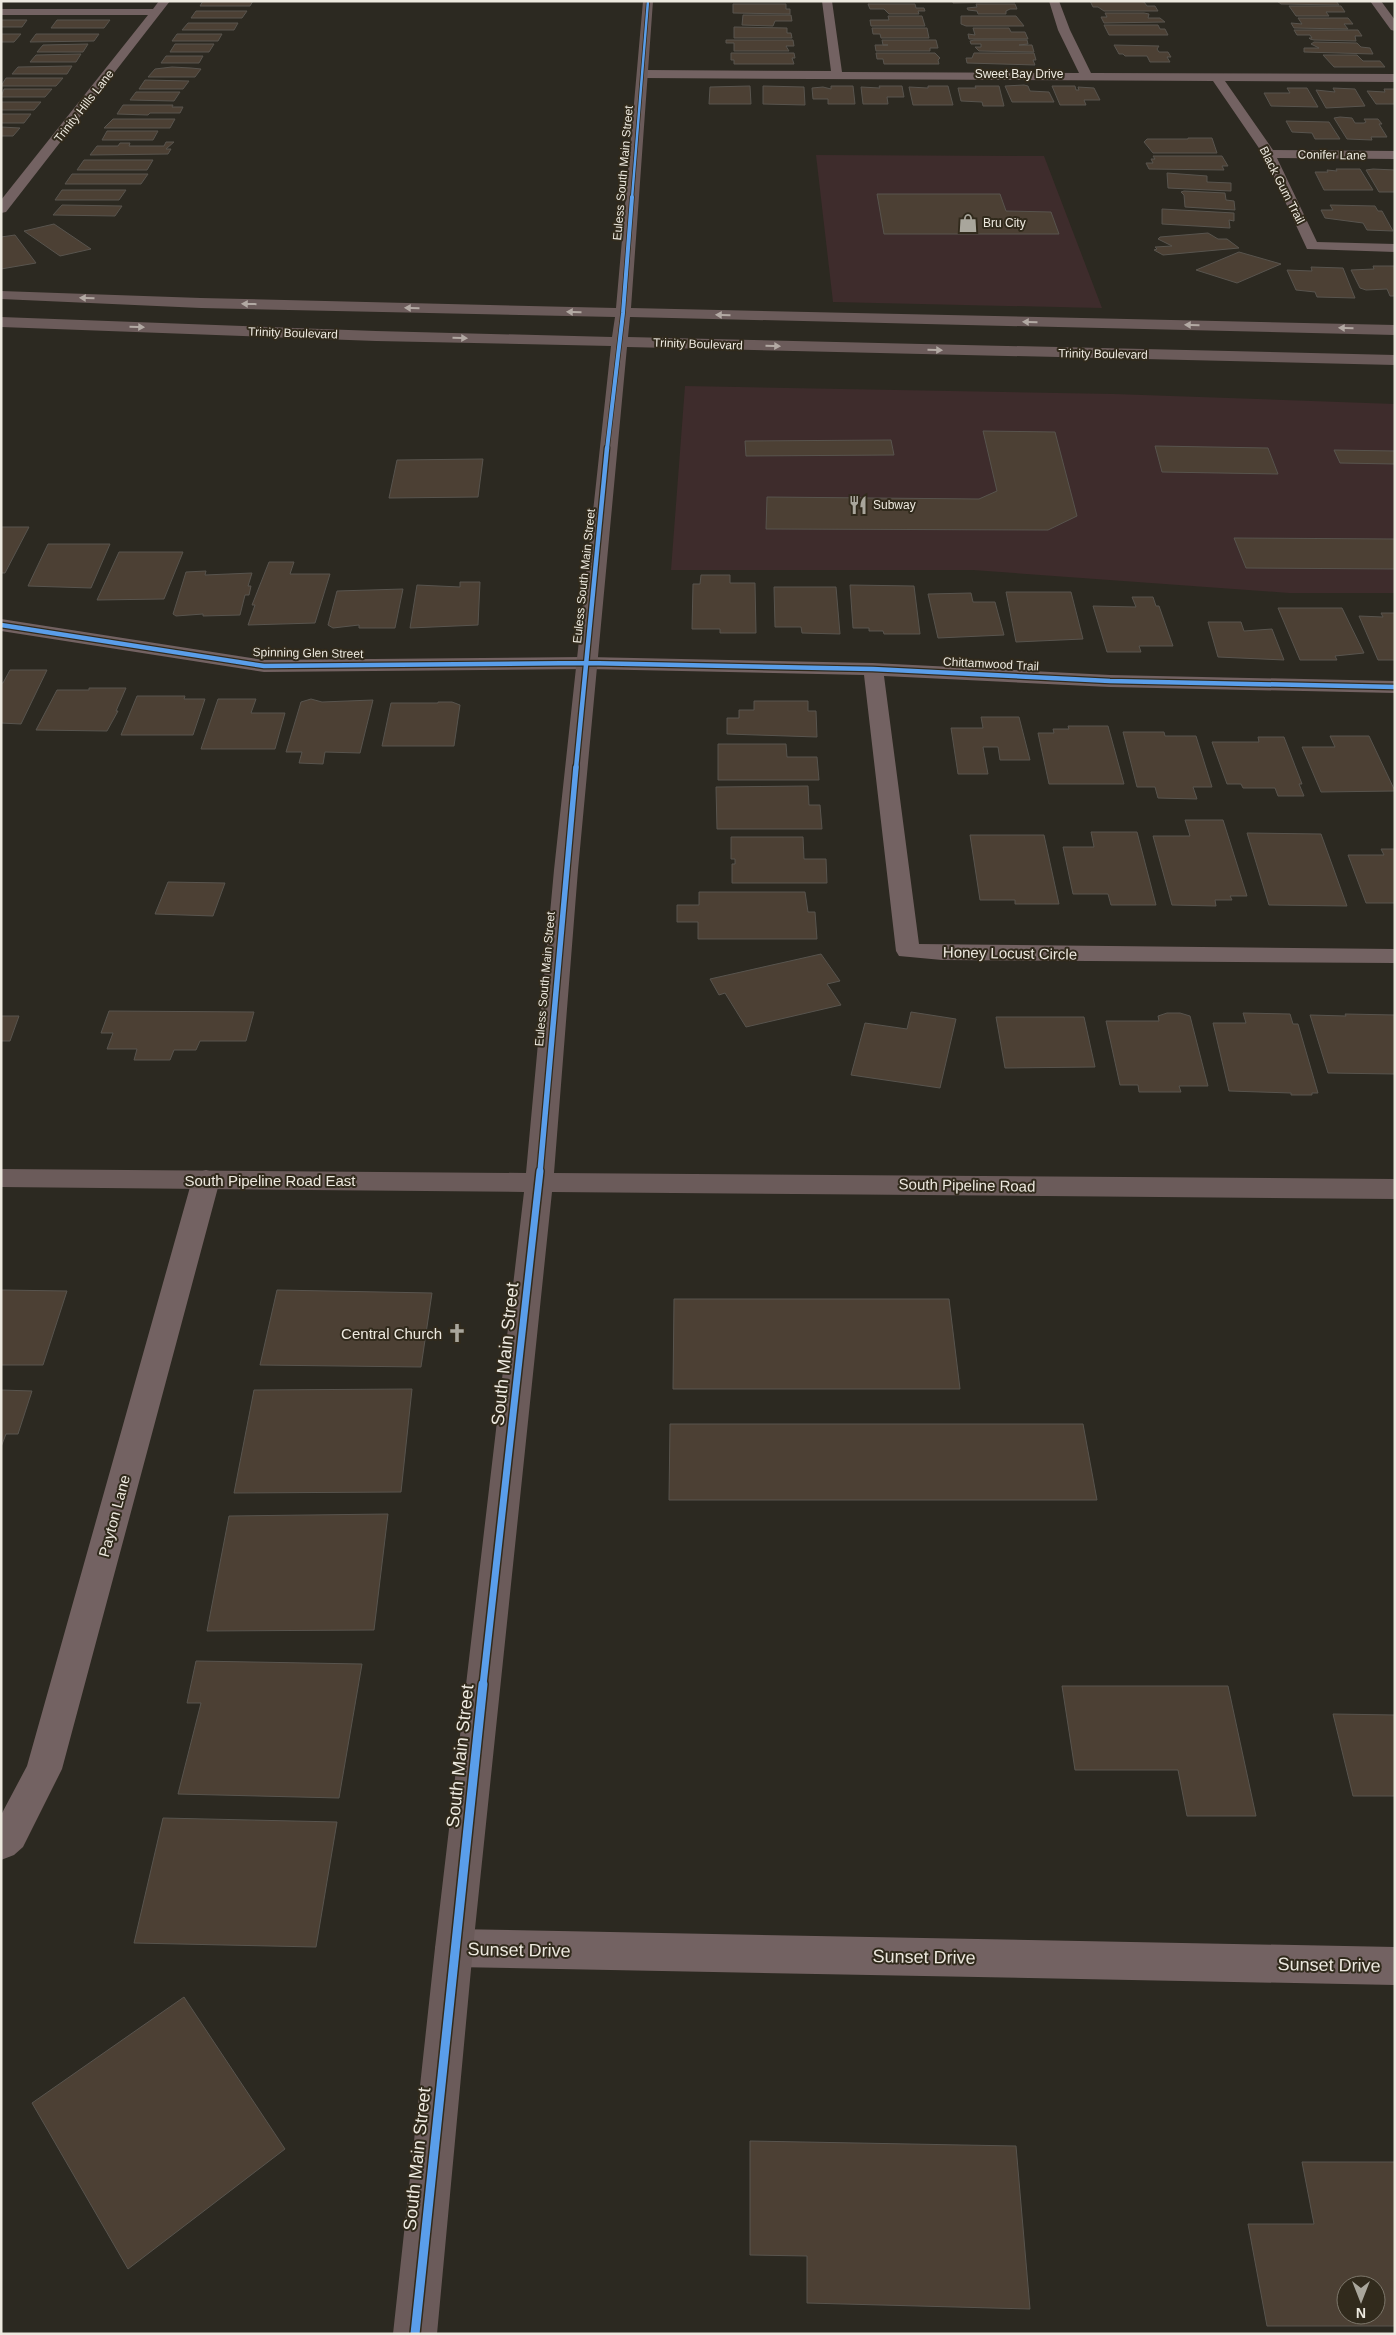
<svg xmlns="http://www.w3.org/2000/svg" width="1396" height="2335" font-family="Arial,sans-serif">
  <style>
    .commercial { fill: #3e2c2c }
    .building { fill: #4c4034; stroke: #58544e; fill-rule: evenodd }
    .lines { fill: none; stroke-linecap: round; stroke-linejoin: round }
    .street { fill: #736262; fill-rule: evenodd }
    .secondary { fill: #6b5b5a; fill-rule: evenodd }
    .cycleway-far5-casing { stroke: #312a1c; stroke-width: 4 }
    .cycleway-far4-casing { stroke: #312a1c; stroke-width: 5.5 }
    .cycleway-far3-casing { stroke: #312a1c; stroke-width: 7 }
    .cycleway-far2-casing { stroke: #312a1c; stroke-width: 8 }
    .cycleway-far1-casing { stroke: #312a1c; stroke-width: 10 }
    .cycleway-casing { stroke: #312a1c; stroke-width: 12 }
    .cycleway-far5 { stroke: #5a9eea; stroke-width: 2.5 }
    .cycleway-far4 { stroke: #5a9eea; stroke-width: 4 }
    .cycleway-far3 { stroke: #5a9eea; stroke-width: 4.5 }
    .cycleway-far2 { stroke: #5a9eea; stroke-width: 5.5 }
    .cycleway-far1 { stroke: #5a9eea; stroke-width: 7 }
    .cycleway { stroke: #5a9eea; stroke-width: 9 }
    .oneway { fill: #b2a9a3 }
    .labels { text-anchor: middle; dominant-baseline: central; stroke-width: 4; stroke-linejoin: round; paint-order: stroke }
    .far-street-label { font-size: 12px; fill: #ede9df; stroke: #312a1c }
    .far-poi-label { font-size: 12px; fill: #ede9df; stroke: #312a1c; text-anchor: start }
    .street-label { font-size: 15px; fill: #ede9df; stroke: #312a1c }
    .poi-label { font-size: 15px; fill: #ede9df; stroke: #312a1c; text-anchor: end }
    .near-street-label { font-size: 18px; fill: #ede9df; stroke: #312a1c }
  </style>
  <rect width="100%" height="100%" fill="#2c2921"/>
  <!-- commercial -->
  <path class="commercial" d="M816 155 1044 156 1102 308 833 302Z
    M685 386 1114 394 1395 404V593H1289L973 570H671Z"/>
  <!-- building -->
  <path class="building" d="M203 1H253L250 6H200Z
    M953 1H1015V2L953 3Z
    M1090 1H1139L1144 2 1147 6H1155L1158 11H1104L1098 7H1093Z
    M1277 1H1336L1339 5 1281 4Z
    M733 4H786V9H790V14L733 13Z
    M868 4H915L916 8H924L925 11H918L919 14H889L884 9H870Z
    M976 4H1015L1017 9H1010L1006 11V14H978L977 11 968 10 967 8 977 7Z
    M1289 6H1341L1345 12H1326L1329 16H1296Z
    M196 11H247L242 18H191Z
    M1105 13H1144L1149 14 1148 18H1160L1165 22 1104 23 1101 17H1107Z
    M743 15H791L792 21H775L773 26 742 25Z
    M888 16H922L925 26H871L870 20H889Z
    M961 16H1016L1024 26H966L961 24Z
    M1298 18H1348L1353 24H1344L1348 29 1294 28 1291 23 1302 24Z
    M1 20H27L22 27H1Z
    M57 20H110L104 28H51Z
    M188 23H238L234 30H182Z
    M1104 25H1158L1160 29H1165L1168 35H1109Z
    M734 27 787 28V33H791L792 38H734Z
    M872 28H927L929 38H881L880 34H873Z
    M973 28H1009L1011 32H1025L1028 39H969L968 34 975 35Z
    M1294 30H1358L1362 36H1355L1356 41 1314 40 1310 39 1309 38H1312L1310 35H1297Z
    M1 34H21L14 42H1Z
    M36 34H99L94 41 30 42Z
    M177 34H222L218 41H172Z
    M726 40H793L794 46H786L789 51H734V43H726Z
    M882 40H936L938 48H930V51H876L875 45H888H883Z
    M974 40H1027L1028 44 1019 45H1032L1034 52 979 51 975 47H981V44H971L970 41Z
    M1314 42 1357 43 1361 47 1370 48 1373 54 1304 52V48H1319L1311 44Z
    M88 44 83 52H37L43 45Z
    M175 44H214L209 52H170Z
    M1114 45 1159 46 1157 49 1159 52H1168L1171 57H1167L1170 62H1150L1147 56H1125L1123 54H1119Z
    M731 53H794L795 58H792L794 64H734V60H731Z
    M876 53H935L940 58 938 60 939 64H884L883 59H877Z
    M974 53H1034L1036 60H1033L1035 65 967 63 966 58H972Z
    M81 54 76 62H30L36 55Z
    M1323 55H1357L1363 61H1380L1385 67H1334Z
    M166 56H203L199 63H161Z
    M72 66 67 74H12L18 67Z
    M172 67 191 68 201 69 195 77H148L155 69Z
    M6 78H63L56 86H1Z
    M145 80 189 81 183 89H139Z
    M1024 85 1028 86 1030 91 1049 92 1054 102H1012L1005 86Z
    M750 86 751 104H709L710 87Z
    M763 86 804 87 805 105 763 104Z
    M831 86H853L855 104H828V99H813L812 88 823 87 831 89Z
    M879 86H902L904 97H887L888 104H863L861 87 880 88Z
    M928 86H948L953 105H913L909 87 928 88Z
    M975 86H999L1004 106H983L982 102 961 101 958 88H976Z
    M1052 86H1075L1076 90H1079L1078 87 1094 88 1100 100H1084L1086 105H1060Z
    M1287 88H1307L1318 107 1271 106 1264 93H1290Z
    M1333 88 1355 89 1365 106 1326 108 1316 90 1335 92Z
    M4 89H52L45 97H1Z
    M1384 89H1395V104H1376L1367 91 1385 92Z
    M136 92H180L174 101 130 100Z
    M1 102H41L34 110H1Z
    M123 105H173L172 107H183L180 113H150L148 115 117 114Z
    M1 114H31L24 123H1Z
    M1340 117 1352 118 1355 123H1364L1366 122 1364 119H1378L1382 124H1379L1387 137H1371L1372 140 1347 139 1334 118Z
    M113 119H175L170 128H104Z
    M1286 121 1329 122 1340 139H1315L1312 133 1292 132Z
    M1 127 20 128 13 136H1Z
    M107 131H158L153 140H102Z
    M1188 138H1212L1217 153H1153L1144 142 1147 139H1188Z
    M166 142H174L166 149H171L168 154 90 155 97 146H118L120 143H130L129 146H164Z
    M1153 156H1222L1228 166H1222L1224 170 1149 169 1146 163H1153L1151 159H1155Z
    M84 160H153L147 170H77Z
    M1336 169H1360L1373 190H1324L1315 172H1328L1327 170 1337 171Z
    M1373 169 1395 170V192H1379L1366 170Z
    M1167 173 1207 176V182L1231 183V191L1168 188Z
    M72 174H148L141 184H65Z
    M62 190H126L119 200H55Z
    M1184 191 1225 193 1226 200 1234 201 1235 210 1185 207 1184 195 1181 192Z
    M877 194H1000L1006 211 1051 212 1059 234H884Z
    M62 205 122 206 115 216 53 215Z
    M1330 205 1375 206 1378 211H1382L1393 231 1367 230 1363 223 1325 218 1321 210H1333Z
    M1162 209 1234 213V221L1229 220 1230 228 1162 224Z
    M54 224 91 249 60 256 24 231Z
    M1208 233 1218 239H1227L1239 248 1163 255 1154 250 1157 249 1155 247 1172 246 1158 239 1160 237Z
    M15 235 36 263 1 269V237Z
    M1239 252 1281 264 1237 283 1196 270Z
    M1373 266H1395V296H1390L1387 289 1366 290 1360 288 1351 270 1374 269Z
    M1311 267 1343 268 1355 298 1317 297 1315 292 1296 290 1287 270 1312 271Z
    M983 431 1055 432 1077 516 1048 530 766 529 767 497 979 499 997 491Z
    M891 440 894 455 746 456 745 441Z
    M1155 446 1268 448 1278 474 1162 472Z
    M1334 450 1395 451V464L1340 463Z
    M483 459 478 497 389 498 397 460Z
    M1 527H29L5 573H1Z
    M1234 538 1395 539V569L1246 568Z
    M48 544H110L91 588 28 586Z
    M119 552H183L164 599 97 600Z
    M269 562H294L290 574H330L315 623 248 625 255 605H252Z
    M206 571 205 575 252 573 248 586H251L249 595H245L240 615 203 616V614L176 616 173 614 186 572Z
    M701 575H730V583H755L756 633H720V629H692L693 584H700Z
    M460 582H480L478 625 410 628 417 585 460 587Z
    M850 585 914 586 920 634H884L883 631H869V628H853Z
    M774 587H836L840 634 802 633 801 627H775Z
    M403 589 395 628H359V625L333 628 328 625 337 591Z
    M1006 592H1071L1083 639 1016 642Z
    M971 593 973 602H995L1004 635 938 638 928 594Z
    M1132 597H1153L1156 606H1159L1173 646H1139L1141 652H1107L1093 606 1136 607Z
    M1278 608H1342L1364 653 1335 656 1337 660H1300Z
    M1381 613H1395V660H1378L1359 616 1383 617Z
    M1208 622H1241L1244 631 1272 629 1284 660 1218 657Z
    M10 670H47L21 724 1 723V683H3Z
    M89 688H126L116 711H118L107 731 36 730 57 690H89Z
    M137 696H185L184 699H205L193 735H121Z
    M218 699H256L251 713H285L275 749H201Z
    M311 699 322 702 373 700 360 753 325 752 323 764 299 763 302 752H286L301 702Z
    M754 701H808V711H816L817 737 727 734V718H739V710H754Z
    M438 702H452L460 705 454 746H382L391 703H438Z
    M981 717H1019L1030 760H1000L998 747H983L988 774H958L951 728H983Z
    M1068 726H1108L1124 784H1049L1038 733H1054L1053 729H1069Z
    M1123 732H1164L1165 736H1196L1212 787H1193L1197 799 1158 798 1155 787H1137Z
    M1330 736H1369L1395 791 1321 792 1302 747H1335Z
    M1258 737H1284L1302 784H1299L1304 796H1278L1275 788H1243L1241 784H1227L1212 742H1259Z
    M718 744H786L787 757H817L819 780H718Z
    M808 786 809 805H820L822 829H717L716 787Z
    M1185 820H1223L1247 896H1230L1232 900H1215L1216 906 1172 905 1153 836H1190Z
    M1091 832H1137L1156 905H1111L1108 894H1073L1063 847H1094Z
    M1247 833 1321 834 1347 906 1269 905Z
    M970 835H1044L1059 904H1015V900H980Z
    M731 837H803L804 859H826L827 883H732V864H735V859H731Z
    M1381 849H1395V903H1366L1348 855H1384Z
    M168 882 225 883 213 916 155 914Z
    M699 892H805L808 912H815L817 939H698V922H677V905H699Z
    M821 954 840 981 827 984 841 1005 746 1027 725 993 719 995 710 979Z
    M109 1011 254 1012 246 1041H200L196 1050H174L170 1060H134L137 1049H107L113 1033H101Z
    M911 1012 956 1019 940 1088 851 1075 865 1023 907 1029Z
    M1167 1013H1180L1190 1016 1208 1086H1179L1181 1092H1139L1138 1085H1120L1106 1021H1159L1158 1016Z
    M1243 1013 1290 1014 1293 1024H1298L1318 1093H1312V1095H1291V1093L1229 1091 1213 1023H1246Z
    M1345 1014 1395 1015V1074L1328 1073 1310 1015 1346 1016Z
    M1 1016H19L10 1041H1Z
    M996 1017H1084L1095 1067 1005 1068Z
    M1 1290 67 1291 43 1365H1Z
    M277 1290 432 1293 421 1367 260 1365Z
    M674 1299H949L960 1389H673Z
    M412 1389 401 1492 234 1493 254 1390Z
    M1 1390 32 1391 18 1434H6L1 1447Z
    M670 1424H1083L1097 1500H669Z
    M388 1514 374 1630 207 1631 229 1516Z
    M196 1661 362 1664 339 1798 178 1794 201 1703H187Z
    M1062 1686H1228L1256 1816H1187L1178 1770H1075Z
    M1333 1714 1395 1715V1796H1353Z
    M163 1818 337 1822 316 1947 134 1943Z
    M184 1997 285 2149 128 2269 32 2103Z
    M750 2141 1016 2146 1030 2309 807 2303V2256L750 2255Z
    M1302 2162H1395V2326H1267L1248 2224H1314ZM1346 2285H1376V2315H1346Z"/>
  <g class="lines">
    <!-- street -->
    <path class="street" d="M159 1H170L6 212 1 213V200L148 15H1V9H153Z
      M822 1H832L842 72 1079 73 1058 30 1049 1H1059L1070 30 1091 73 1395 74V82L1225 81 1273 150 1395 151V159L1277 158 1317 242 1395 244V252L1307 249 1263 154 1213 81 643 78 637 74 643 70 831 71Z
      M1370 1H1381L1395 20V31L1391 30Z
      M1 619 264 660 587 657 873 663 1110 675 1395 681V693L1110 687 884 676 919 944 1395 949V963L942 960 899 956 896 951 864 675 587 669 264 672 1 631Z
      M206 1170 216 1173 220 1180 62 1769 23 1847 14 1855 1 1860V1815L27 1766 192 1180 196 1173Z
      M454 1929 1395 1947V1985L454 1967 440 1961 435 1948 440 1935Z"/>
    <!-- secondary -->
    <path class="secondary" d="M643 1H653L631 308 1395 325V335L630 317 628 337 1395 355V365L627 347 578 870 554 1173 1395 1179V1199L552 1192 473 1948 437 2334H393L435 1948 524 1192 1 1187V1169L526 1173 554 870 611 346 376 341 1 327V317L376 331 612 337 615 317 201 308 1 299V291L201 298 616 308Z"/>
    <!-- cycleway-far5 casing -->
    <g class="cycleway-far5-casing">
      <path id="cycleway-far5" d="M632 198 648 1"/>
    </g>
    <!-- cycleway-far4 casing -->
    <g class="cycleway-far4-casing">
      <path id="cycleway-far4" d="M607 449 623 313 632 197"/>
    </g>
    <!-- cycleway-far3 casing -->
    <g class="cycleway-far3-casing">
      <path id="cycleway-far3" d="M1 625 264 666 587 663 873 669 1110 681 1395 687
        M576 768 607 448"/>
    </g>
    <!-- cycleway-far2 casing -->
    <g class="cycleway-far2-casing">
      <path id="cycleway-far2" d="M540 1172 576 767"/>
    </g>
    <!-- cycleway-far1 casing -->
    <g class="cycleway-far1-casing">
      <path id="cycleway-far1" d="M483 1685 540 1171"/>
    </g>
    <!-- cycleway casing -->
    <g class="cycleway-casing">
      <path id="cycleway" d="M415 2334 483 1684"/>
    </g>
    <!-- cycleway-far5 -->
    <use href="#cycleway-far5" class="cycleway-far5"/>
    <!-- cycleway-far4 -->
    <use href="#cycleway-far4" class="cycleway-far4"/>
    <!-- cycleway-far3 -->
    <use href="#cycleway-far3" class="cycleway-far3"/>
    <!-- cycleway-far2 -->
    <use href="#cycleway-far2" class="cycleway-far2"/>
    <!-- cycleway-far1 -->
    <use href="#cycleway-far1" class="cycleway-far1"/>
    <!-- cycleway -->
    <use href="#cycleway" class="cycleway"/>
  </g>
  <!-- one-way arrows -->
  <defs><path id="oneway-solid" d="M-6-.8H1V-3.2L6.5 0L1 3.2V.8H-6Z" transform="scale(1.25)"/></defs>
  <g class="oneway">
    <use href="#oneway-solid" transform="translate(87 298) rotate(-178)"/>
    <use href="#oneway-solid" transform="translate(249 304) rotate(-179)"/>
    <use href="#oneway-solid" transform="translate(412 308) rotate(-179)"/>
    <use href="#oneway-solid" transform="translate(574 312) rotate(-179)"/>
    <use href="#oneway-solid" transform="translate(723 315) rotate(-179)"/>
    <use href="#oneway-solid" transform="translate(1030 322) rotate(-179)"/>
    <use href="#oneway-solid" transform="translate(1192 325) rotate(-179)"/>
    <use href="#oneway-solid" transform="translate(137 327) rotate(2)"/>
    <use href="#oneway-solid" transform="translate(1346 328) rotate(-179)"/>
    <use href="#oneway-solid" transform="translate(460 338) rotate(1)"/>
    <use href="#oneway-solid" transform="translate(773 346) rotate(2)"/>
    <use href="#oneway-solid" transform="translate(935 350) rotate(1)"/>
  </g>
  <!-- icons -->
  <defs>
    <g id="shop-bare" transform="scale(1.5)"><path d="M-5-2.5h2.3a2.7 3.5 0 0 1 5.4 0H5L5.5 6h-11ZM-1.5-2.5h3a1.5 2.3 0 0 0-3 0Z" fill="#a9a69c" stroke="#312a1c" stroke-width="2.5" paint-order="stroke"/></g>
    <g id="restaurant-bare" transform="scale(1.5)"><path d="M-5-6h1v4h1v-4h1v4h1v-4h1v5L-1.5 .5V6h-2V.5L-5-1ZM5-6V6H3V1.5H1.5Q1.5-4 5-6Z" fill="#a9a69c" stroke="#312a1c" stroke-width="2.5" paint-order="stroke"/></g>
    <g id="church-bare" transform="scale(1.5)"><path d="M-1.2-6h2.4v3.5h3.3v2.4h-3.3V6h-2.4V-.1h-3.3v-2.4h3.3Z" fill="#a9a69c" stroke="#312a1c" stroke-width="2.5" paint-order="stroke"/></g>
  </defs>
  <g fill-rule="evenodd">
    <use href="#shop-bare" x="968" y="223"/>
    <use href="#restaurant-bare" x="858" y="505"/>
    <use href="#church-bare" x="457" y="1333"/>
  </g>
  <g class="labels">
    <!-- far-street labels -->
    <g class="far-street-label">
      <text x="1019" y="74">Sweet Bay Drive</text>
      <text transform="translate(84 106) rotate(-52)">Trinity Hills Lane</text>
      <text transform="translate(1332 155) rotate(1)">Conifer Lane</text>
      <text transform="translate(623 173) rotate(-85)">Euless South Main Street</text>
      <text transform="translate(1282 185) rotate(63)">Black Gum Trail</text>
      <text transform="translate(293 333) rotate(2)">Trinity Boulevard</text>
      <text transform="translate(698 344) rotate(2)">Trinity Boulevard</text>
      <text transform="translate(1103 354) rotate(1)">Trinity Boulevard</text>
      <text transform="translate(584 576) rotate(-84)">Euless South Main Street</text>
      <text transform="translate(308 653) rotate(1)">Spinning Glen Street</text>
      <text transform="translate(991 664) rotate(3)">Chittamwood Trail</text>
      <text transform="translate(545 979) rotate(-85)">Euless South Main Street</text>
    </g>
    <!-- far-poi labels -->
    <g class="far-poi-label">
      <text x="983" y="223">Bru City</text>
      <text x="873" y="505">Subway</text>
    </g>
    <!-- street labels -->
    <g class="street-label">
      <text transform="translate(1010 953) rotate(1)">Honey Locust Circle</text>
      <text x="270" y="1180">South Pipeline Road East</text>
      <text transform="translate(967 1185) rotate(1)">South Pipeline Road</text>
      <text transform="translate(114 1516) rotate(-75)">Payton Lane</text>
    </g>
    <!-- poi labels -->
    <g class="poi-label">
      <text x="442" y="1333">Central Church</text>
    </g>
    <!-- near-street labels -->
    <g class="near-street-label">
      <text transform="translate(505 1354) rotate(-84)">South Main Street</text>
      <text transform="translate(460 1756) rotate(-84)">South Main Street</text>
      <text transform="translate(519 1950) rotate(1)">Sunset Drive</text>
      <text transform="translate(924 1957) rotate(1)">Sunset Drive</text>
      <text transform="translate(1329 1965) rotate(1)">Sunset Drive</text>
      <text transform="translate(417 2159) rotate(-84)">South Main Street</text>
    </g>
  </g>
  <!-- border -->
  <rect width="1396" height="2335" fill="none" stroke="#ede9df" stroke-width="5"/>
  <!-- north arrow -->
  <g transform="translate(1361 2300) rotate(180)"><circle r="24" fill="#312a1c" stroke="#7c766a"/>
  <path d="M0-4L9 19L0 12L-9 19Z" fill="#a9a69c"/>
  <text y="-8" font-size="14" font-weight="bold" text-anchor="middle" fill="#ede9df">N</text>
  </g>
</svg>
